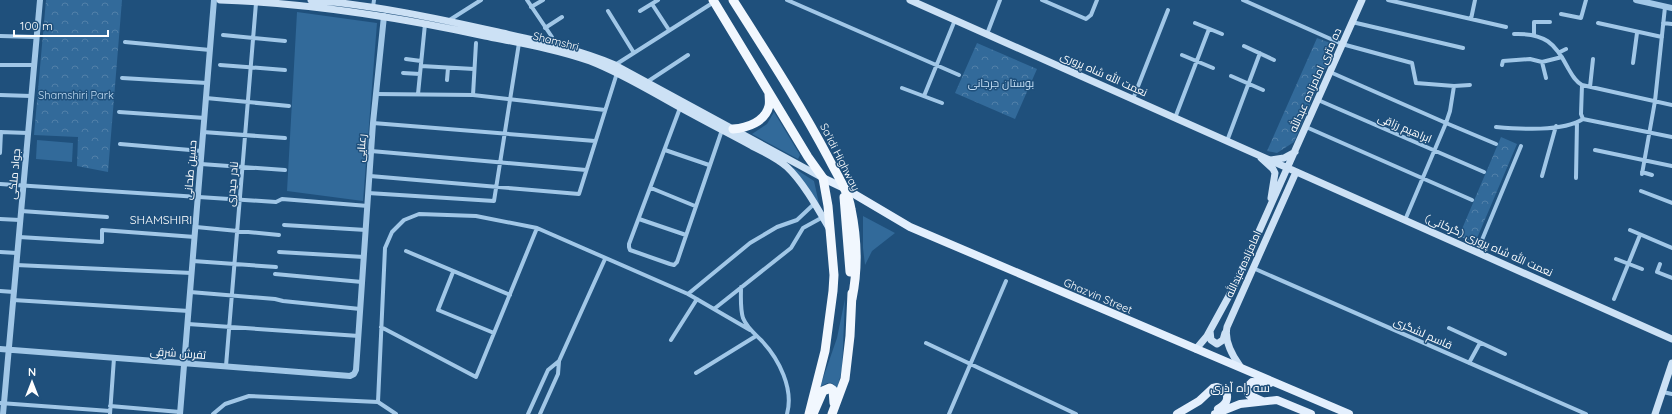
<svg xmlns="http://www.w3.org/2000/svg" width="1672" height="414" font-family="Quicksand,Cairo,sans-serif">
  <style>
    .grass { fill: #326a9a }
    .park { fill: url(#park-crowns) }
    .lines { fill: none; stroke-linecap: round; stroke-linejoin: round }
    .minor { stroke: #a1c7e7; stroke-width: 4 }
    .tertiary { stroke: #a1c7e7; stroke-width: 6 }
    .secondary { stroke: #cce1f5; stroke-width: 7 }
    .primary { stroke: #e3effd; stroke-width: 8 }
    .trunk { stroke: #f1f7fe; stroke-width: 9 }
    .labels { text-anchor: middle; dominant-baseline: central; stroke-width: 3; stroke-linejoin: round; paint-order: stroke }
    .street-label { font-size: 11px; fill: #fff; stroke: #1f507c }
    .park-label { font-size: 11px; fill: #c5dff5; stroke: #1f507c }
    .neighbourhood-label { font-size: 12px; fill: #fff; stroke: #1f507c }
  </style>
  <defs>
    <pattern id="park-crowns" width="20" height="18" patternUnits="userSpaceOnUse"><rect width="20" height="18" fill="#326a9a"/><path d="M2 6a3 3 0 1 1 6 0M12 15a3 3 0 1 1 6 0" fill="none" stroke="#5180a9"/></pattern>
  </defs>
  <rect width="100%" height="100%" fill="#1f507c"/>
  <!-- grass -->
  <path class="grass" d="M297 12 377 23 363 201 287 191Z
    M774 112 800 155 798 159 752 134 767 124Z
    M37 140 73 143 72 162 36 159Z
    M783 161 814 181 819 204Z
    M863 216 895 233 872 251 865 265 863 248Z
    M845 299 842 369 837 390C833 380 828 382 820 387L837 338Z"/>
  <!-- park -->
  <path class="park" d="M46 0H122L108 172 77 166 78 137 34 135Z
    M1317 38 1336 45 1294 142 1277 153 1267 151Z
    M977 43 1037 69 1015 119 955 93Z
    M1501 137 1517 144 1475 243 1459 236Z"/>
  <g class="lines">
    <!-- minor -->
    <path class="minor" d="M527 0 552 37
      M787 0 959 75
      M1042 0 1086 19 1091 15 1097 0
      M1243 0 1342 44 1412 63 1416 83 1454 86 1470 85
      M1388 0 1506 27
      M652 4 669 30
      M373 7 374 0
      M531 7 543 0
      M608 11 634 53
      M640 11 658 0
      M1561 14 1581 18 1586 0
      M1471 19 1475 0
      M448 21 481 0
      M1352 22 1463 48
      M1195 23 1222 34
      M1598 23 1662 37
      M1663 23 1672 24
      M545 28 562 17
      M987 34 1000 0
      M1514 34C1545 33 1555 43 1568 68 1572 75 1575 81 1582 85L1672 105
      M223 35 285 41
      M1534 35V22H1550
      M0 36 36 37
      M125 42 210 50
      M1244 46 1274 60
      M1560 52 1566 49
      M1182 55 1213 68
      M406 59 421 61
      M1542 62 1546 78
      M1633 63 1637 33
      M0 65H34
      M220 65 285 70
      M615 65 714 2
      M1502 65 1503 61 1530 59 1542 62 1562 57
      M421 66 474 69
      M1330 72 1446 123 1405 220
      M403 73 420 74
      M1231 76 1263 90
      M122 78 207 83
      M447 80 448 68
      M647 82 688 55
      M1582 85 1581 114 1583 119
      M1454 86 1450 111 1446 123 1496 144
      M1590 87 1593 59
      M902 88 942 103
      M376 94 473 95 605 110
      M418 94 425 24
      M0 95 31 96
      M473 95 476 43
      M924 96 955 20
      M206 98 289 106
      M1133 99 1168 10
      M1318 100 1484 172
      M680 108 629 244V247L630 250 670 264 674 265 677 262 722 130
      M119 112 205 118
      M1175 118 1209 29
      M1583 119 1672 137
      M373 123 595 141
      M1306 127 1472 200
      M1496 127C1520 129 1562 132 1583 119
      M0 132 28 133
      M203 132 285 138
      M1227 141 1260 53
      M120 144 202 151
      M665 150 709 165
      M1595 150 1672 166
      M371 151 586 170
      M0 153 1 132
      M201 164 285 170
      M1642 172 1652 175
      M1642 174 1655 101 1665 7
      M370 176 579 194 617 73
      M1542 176 1556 126
      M1576 178 1577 122
      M0 184 276 202 282 199 368 206
      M651 188 695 206
      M1641 191 1672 203
      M368 193 494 201 519 43
      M21 211 107 217
      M0 219 20 220
      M639 219 686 235
      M284 225 366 230
      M196 227 279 235
      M1630 230 1672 248
      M19 237 102 242V230L195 237
      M406 251 510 295
      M0 252 17 253
      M279 252 364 257
      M1477 252 1521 146
      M1616 259 1642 269
      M193 261 276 267
      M1660 264 1657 272 1672 278
      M16 265 192 273
      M1253 268 1586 414
      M453 272 438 310 494 333
      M275 274 362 282
      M741 287C741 297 740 308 743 318 747 328 755 334 762 341 779 359 794 389 787 414
      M0 291 14 292
      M190 292 275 299 283 301 360 309
      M688 294 750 243 777 227 797 220 814 204
      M1614 299 1640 235
      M13 300 189 311
      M714 309 791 248 803 228 823 217
      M188 324 359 336
      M381 327 476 377 537 228
      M1449 328 1505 354
      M671 340 697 299
      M926 343 1076 414
      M1469 363 1480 343
      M226 366 256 3
      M696 373 756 336
      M1663 392 1672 394
      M378 402 385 248 392 232 404 220 419 214 476 216 537 228 688 294 750 330
      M0 403 110 411
      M110 406 180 412
      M110 414 114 358
      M213 414 225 404 249 396 378 402 396 414
      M528 414 548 370 559 361
      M540 414 558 374 559 361 605 259
      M949 414 1006 281"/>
    <!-- tertiary -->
    <path class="tertiary" d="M1636 0 1672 8
      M0 349 350 376 354 374 356 370 373 123 384 16
      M3 414 40 0
      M180 414 214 0"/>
    <!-- secondary -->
    <path class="secondary" d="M220 0C309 3 398 17 485 36 520 43 556 49 590 61 626 75 658 96 692 114 712 125 732 135 752 146 764 152 777 158 787 167 803 182 818 209 829 228
      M311 0C374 5 436 18 498 32 538 41 577 49 615 65L823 178
      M910 0 1672 339
      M1261 158 1273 169 1275 173 1271 198
      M1271 160 1284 158 1295 152
      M1210 331 1211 340 1217 344 1223 340 1225 333
      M1196 349 1207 336 1236 283 1362 0
      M1240 366C1232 355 1224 341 1227 327L1296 172
      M1655 414 1672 363"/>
    <!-- primary -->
    <path class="primary" d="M823 178 844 188 910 227 1349 414
      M1262 401 1249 395 1246 388 1252 382 1270 383
      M1177 414 1199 401 1213 388 1217 387 1226 391C1229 400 1226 404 1218 409
      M1215 414 1240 404 1277 400 1311 414"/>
    <!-- trunk -->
    <path class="trunk" d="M713 0 808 157 823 178 828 206 834 275 833 291 825 351 809 414
      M733 0C766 52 800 104 829 159 837 175 848 191 851 209 857 238 858 270 852 299
      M733 129C747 128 765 122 769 106 770 102 769 97 769 93
      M844 197 850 272
      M813 414 823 391 830 388 833 390 834 403
      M832 414 845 379 850 336 852 293"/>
  </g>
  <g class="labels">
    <!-- street labels -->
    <g class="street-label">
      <text transform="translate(556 41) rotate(14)">Shamshri</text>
      <text transform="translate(1104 74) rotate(24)">نعمت الله شاه پروری</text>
      <text transform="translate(1315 80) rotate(-66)">ده متری امامزاده عبدالله</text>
      <text transform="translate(1405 128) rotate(23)">ابراهیم رزاقی</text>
      <text transform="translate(361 148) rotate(-86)">رعنایی</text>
      <text transform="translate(840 157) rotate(63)">Sa'idi Highway</text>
      <text transform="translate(190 170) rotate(-85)">حسین طحانی</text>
      <text transform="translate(14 174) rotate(-85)">جواد ملکی</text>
      <text transform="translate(232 184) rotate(-85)">نادر حیدری</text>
      <text transform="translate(1489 245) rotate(24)">نعمت الله شاه پروری (گرکانی)</text>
      <text transform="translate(1243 264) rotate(-66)">امامزاده عبدالله</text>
      <text transform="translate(1098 296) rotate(23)">Ghazvin Street</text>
      <text transform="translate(1423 333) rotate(24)">قاسم لشگری</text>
      <text transform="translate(178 353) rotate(4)">تفرش شرقی</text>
    </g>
    <!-- park labels -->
    <g class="park-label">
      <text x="1001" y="83">بوستان جرجانی</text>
      <text x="76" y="95">Shamshiri Park</text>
    </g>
    <!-- neighbourhood labels -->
    <g class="neighbourhood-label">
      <text x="161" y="219">SHAMSHIRI</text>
      <text x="1240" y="387">سه راه آذری</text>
    </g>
  </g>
  <!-- north arrow -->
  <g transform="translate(32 382)" stroke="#1f507c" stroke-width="3" paint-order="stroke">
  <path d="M0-3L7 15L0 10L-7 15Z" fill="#ffffff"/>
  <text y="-6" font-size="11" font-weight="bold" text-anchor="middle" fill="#ffffff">N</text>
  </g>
  <!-- scale -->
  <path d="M14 30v6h94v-6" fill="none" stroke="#ffffff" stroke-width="2"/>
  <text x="20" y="30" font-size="12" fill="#ffffff" stroke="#1f507c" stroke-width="3" paint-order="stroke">100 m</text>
</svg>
